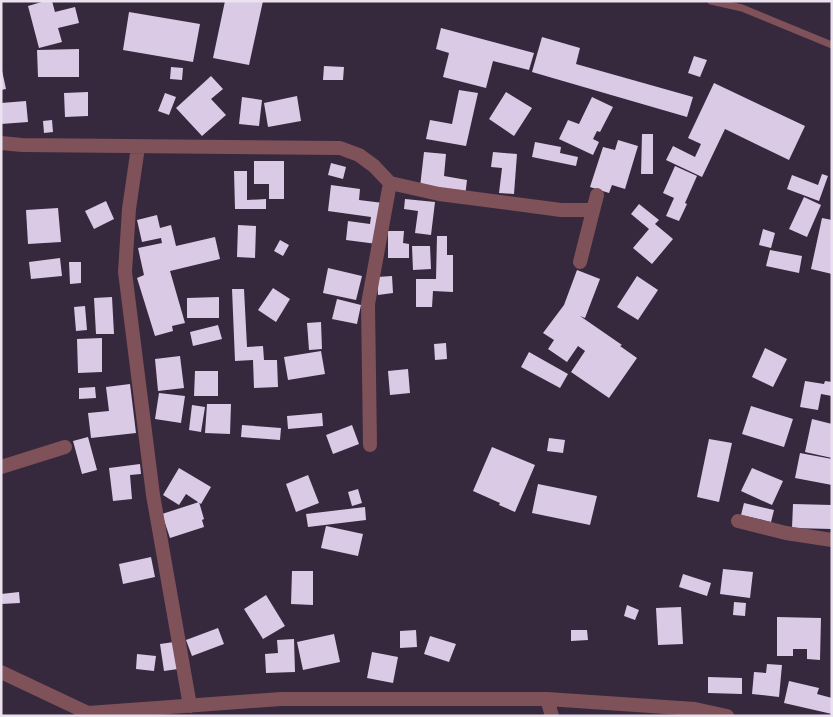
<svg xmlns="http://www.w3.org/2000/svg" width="833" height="717" font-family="'Varela Round',sans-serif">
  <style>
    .building { fill: #dbcae5 }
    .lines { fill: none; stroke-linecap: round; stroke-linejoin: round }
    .service { stroke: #7f5159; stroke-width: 7 }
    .minor { stroke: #7f5159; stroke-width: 14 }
  </style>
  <rect width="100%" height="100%" fill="#36283d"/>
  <!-- building -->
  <path class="building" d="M45 1H52L55 12 75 7 79 23 58 28 62 42 39 48 28 6Z
    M225 1H263L249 65 213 58Z
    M129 12 200 24 193 62 123 50Z
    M441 28 534 53 529 70 493 61 486 88 443 77 449 53 436 49Z
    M542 37 580 48 576 64 693 97 687 117 532 72Z
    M79 49V77H38L37 50Z
    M694 56 707 60 700 77 688 73Z
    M1 66 6 89 1 90Z
    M324 66 344 67 343 80H323Z
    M171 67 183 68 182 80 170 79Z
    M211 76 223 89 211 99 226 115 202 136 176 108Z
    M714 83 805 126 789 160 725 129 702 177 666 160 673 146 695 157 701 144 688 138Z
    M459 90 478 93 466 146 426 139 430 120 452 124Z
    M88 92V116L65 117 64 93Z
    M506 92 532 108 514 136 489 119Z
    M165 93 176 97 169 115 158 111Z
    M297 96 301 121 268 127 264 103Z
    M242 97 262 100 259 126 239 124Z
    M592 97 613 107 600 132 597 131 593 139 599 142 593 155 559 139 568 120 579 124Z
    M26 101 28 122 1 124V103Z
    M52 120 53 132 44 133 43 121Z
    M642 134H653V174H641Z
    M618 140 638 146 625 189 612 185 609 193 590 187 603 147 615 150Z
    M535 142 561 147 560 153 578 157 576 166 532 157Z
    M424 152 446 154 444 176 467 180 465 197 420 187Z
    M493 152 517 154 514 194 499 193 502 168 491 167Z
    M254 161H284V199H269V184H254Z
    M331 163 346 167 343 179 328 175Z
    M675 166 697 176 685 203 687 204 679 221 666 216 674 198 663 193Z
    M234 171H247V200L266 199V209H235Z
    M822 174 828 176 819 201 787 189 792 175 818 185Z
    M331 185 360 189 359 200 383 203 377 244 346 240 348 221 370 224 371 217 328 211Z
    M804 197 821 205 807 237 789 229Z
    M405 199 435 202 431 235 415 233 418 211 404 209Z
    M106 201 114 219 94 229 85 211Z
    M639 204 659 220 655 224 673 239 652 264 633 248 649 229 631 214Z
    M58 208 61 242 28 244 26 210Z
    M157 215 160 228 171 225 176 246 215 237 220 259 170 271 185 323 172 326 173 331 155 336 137 278 144 275 138 248 162 243 161 238 142 242 137 220Z
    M822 218 832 220V274L811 269Z
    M238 225 256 226 255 258 237 257Z
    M763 229 775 233 771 248 759 245Z
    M388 231H404L403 243 409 244V258H388Z
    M437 236H447V255H453V292L433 291 432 307H416V279H436Z
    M280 240 289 245 283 256 274 251Z
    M412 246H430L431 269 413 270Z
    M770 250 802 256 799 273 766 266Z
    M60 258 62 276 31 279 29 262Z
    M69 262H81V283L70 284Z
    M328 268 362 276 356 300 323 293Z
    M577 270 600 279 585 318 580 316 622 345 620 346 637 358 609 398 571 372 585 351 578 346 567 362 548 349 554 340 543 333 564 305Z
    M392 276 393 293 378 295 377 277Z
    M637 276 658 290 638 320 617 307Z
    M273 288 290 299 276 322 258 310Z
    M232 289H244L247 347 263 346 264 360H277L278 387 254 388 253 360 235 361Z
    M112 297 114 334H96L94 298Z
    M219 297V318H187V298Z
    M337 299 361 305 357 324 332 319Z
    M85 306 87 330 76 331 74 307Z
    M321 322 322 349 309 350 307 323Z
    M218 325 222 339 193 346 190 332Z
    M102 338V372L78 373 77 339Z
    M446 343 447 359 435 360 434 344Z
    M765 348 787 359 773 387 752 377Z
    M321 351 325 374 288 380 284 357Z
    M529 352 568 374 560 388 521 367Z
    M180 356 184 388 158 391 155 359Z
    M408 369 410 393 390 395 388 371Z
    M195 371H218V396H194Z
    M805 381 824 384 825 381 832 382V396L821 394 818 410 800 407Z
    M130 384 136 433 91 438 88 413 109 411 106 387Z
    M95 387 96 398 79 399V388Z
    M159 393 185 396 181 423 155 419Z
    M207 404H231L230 434 205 433Z
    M192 405 205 407 201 432 189 430Z
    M751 406 793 419 784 447 742 434Z
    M322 413 323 426 288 429 287 416Z
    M812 419 832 424V458L805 452Z
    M242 425 281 428 280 440 241 437Z
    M352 425 359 444 333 454 326 435Z
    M88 437 97 470 82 474 73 441Z
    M549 438 565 440 563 453 547 451Z
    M709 439 732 443 719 502 697 497Z
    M492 447 535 465 515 512 499 505 500 503 473 491Z
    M800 453 832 459V485L795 478Z
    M140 464 141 474 130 475 132 499 113 501 109 468Z
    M179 468 211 487 201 504 186 494 179 505 163 495Z
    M752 468 783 481 772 505 741 491Z
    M308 475 319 503 296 512 286 484Z
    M538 484 597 496 590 525 532 513Z
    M358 489 362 503 352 506 348 492Z
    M199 502 204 519 202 520 204 527 170 538 162 514Z
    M744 503 774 510 771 522 741 515Z
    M793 504 832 505V529L792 528Z
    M365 507 366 520 308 527 306 514Z
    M326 526 363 534 358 556 321 548Z
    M151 557 155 577 123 584 119 564Z
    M723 569 753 572 750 598 720 594Z
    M292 571H313V605L291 604Z
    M683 574 711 583 707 596 679 587Z
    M19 592 20 603 1 604V594Z
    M266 595 285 626 263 639 244 609Z
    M734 602 746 603 745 616 733 615Z
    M627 605 639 610 635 620 624 616Z
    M681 607 683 644 658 645 656 608Z
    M777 617 821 618 820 660 807 659V649H793V656H777Z
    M218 628 224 644 192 656 186 640Z
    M416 630 417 647 400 648V631Z
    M571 630H587L588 640 571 641Z
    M334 634 340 662 303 670 297 642Z
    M430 636 456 644 449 662 424 654Z
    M294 639 295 672 266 673 265 654 278 653 277 640Z
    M174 642 178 669 164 671 160 644Z
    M372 652 398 657 393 683 367 678Z
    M137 654 156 656 154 671 136 669Z
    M767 664 782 665 779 697 752 694 754 672 766 673Z
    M708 677 742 678V694L708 693Z
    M789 681 819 688 817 694 832 698V714L784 703Z"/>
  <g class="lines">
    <!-- service -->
    <path class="service" d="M711 1 742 8 832 45"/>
    <!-- minor -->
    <path class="minor" d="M1 143 22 145 340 148 359 155 374 166 390 183 439 194 561 210H593
      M138 147 129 209 125 272 153 495 190 706
      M580 262 597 195
      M370 445 368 304 390 183
      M1 467 65 447
      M738 521 786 533 832 540
      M1 672 88 713 281 699H547L695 709 727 716
      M547 699 552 716"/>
  </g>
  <!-- border -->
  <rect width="833" height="717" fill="none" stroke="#ebe2f0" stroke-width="5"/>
</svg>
